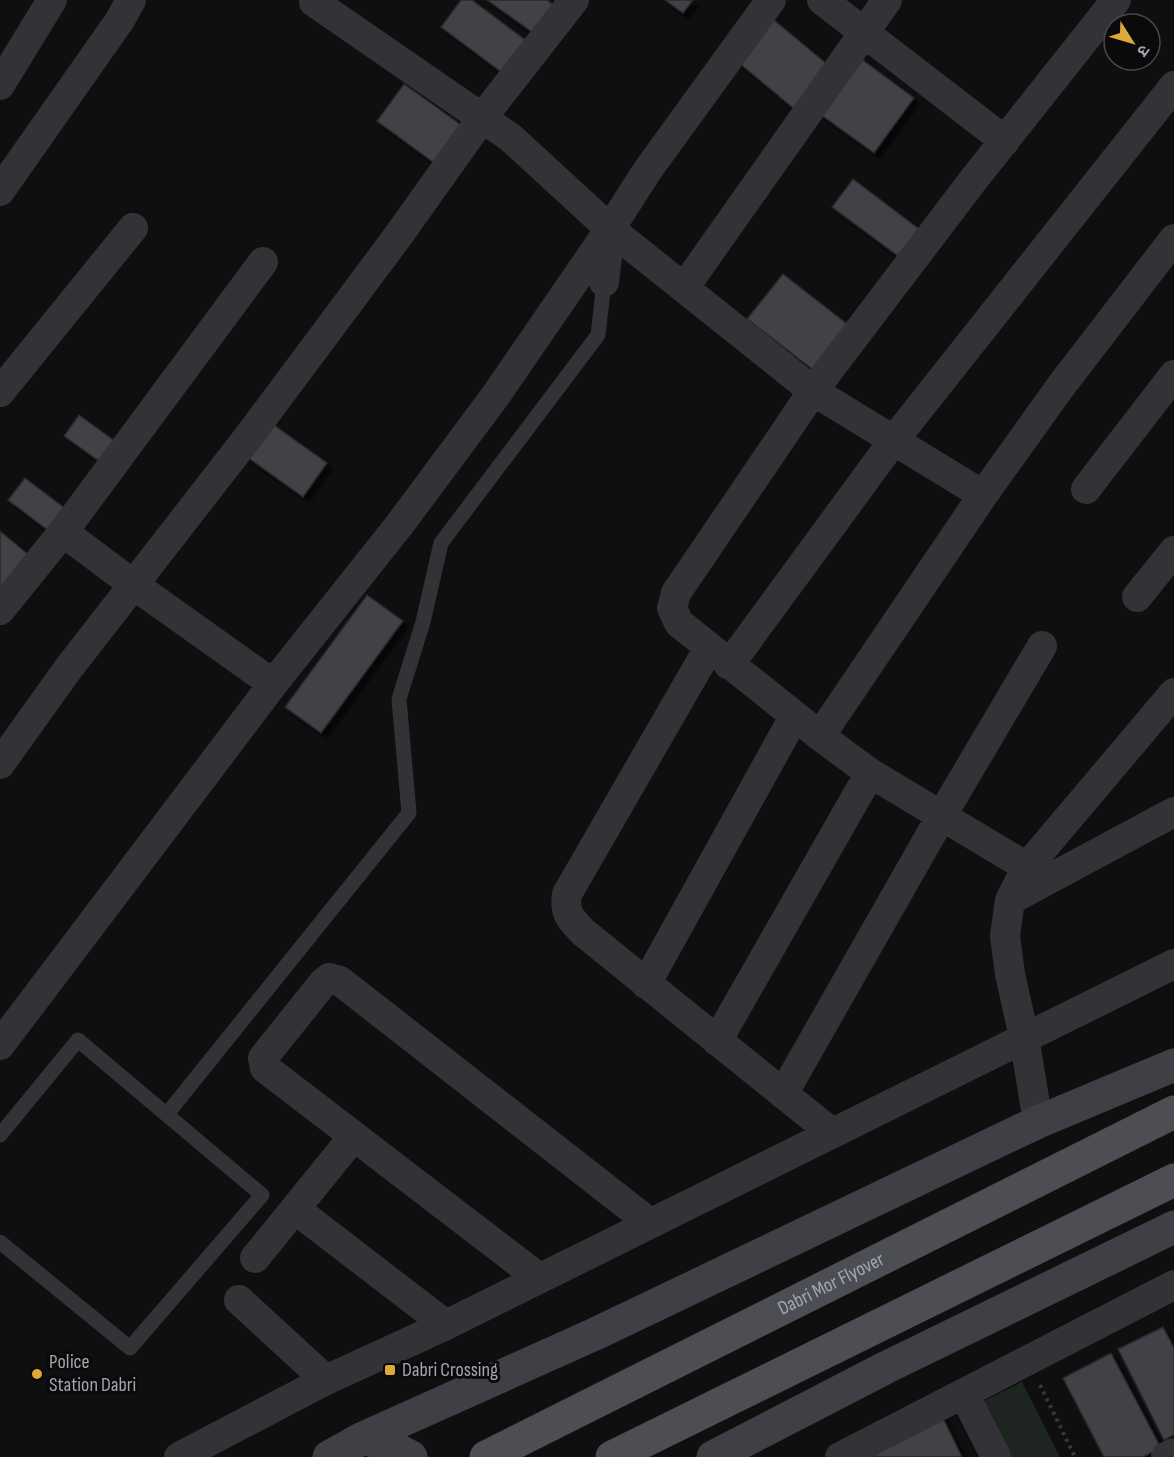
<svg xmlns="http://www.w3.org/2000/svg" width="1174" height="1457" font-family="'Sofia Sans Condensed','Noto Sans Devanagari',sans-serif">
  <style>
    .green { fill: #1e241f }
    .building { fill: #414246; stroke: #29292c; stroke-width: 1.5; filter: url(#shadow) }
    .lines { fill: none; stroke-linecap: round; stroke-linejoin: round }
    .path { stroke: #37383c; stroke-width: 4; stroke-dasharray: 3 4.5; stroke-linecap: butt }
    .lane { stroke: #333337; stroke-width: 15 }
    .street { stroke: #333337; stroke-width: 30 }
    .secondary { stroke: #3f4045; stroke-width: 33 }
    .primary-bridge { stroke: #4d4e54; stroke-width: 33 }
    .poi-dot { fill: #dfa939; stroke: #0a0a0b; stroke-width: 2 }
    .labels { text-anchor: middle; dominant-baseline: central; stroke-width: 6; stroke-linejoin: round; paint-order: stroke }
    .street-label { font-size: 20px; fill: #a2a6b0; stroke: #0a0a0b }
    .poi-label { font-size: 20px; fill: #a2a6b0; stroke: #0a0a0b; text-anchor: start }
  </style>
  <defs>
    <filter id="shadow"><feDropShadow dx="5.5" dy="5.5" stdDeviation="1.5" flood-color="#0009"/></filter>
  </defs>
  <rect width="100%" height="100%" fill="#0f0f10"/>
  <!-- green -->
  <path class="green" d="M1022 1382 1060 1457H1002L978 1404Z"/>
  <!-- building -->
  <path class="building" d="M461 0H472L532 45 508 77 441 27Z
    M487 0H547L559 9 539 37Z
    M665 0H693L683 13Z
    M768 15 833 69 798 112 733 58Z
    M860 58 914 98 874 153 820 114Z
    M404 84 464 127 437 165 377 121Z
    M853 179 919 229 898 256 832 207Z
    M783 274 851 327 816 372 747 319Z
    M79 415 119 444 103 464 64 436Z
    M264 418 327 463 303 497 240 452Z
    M25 478 70 512 53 534 8 500Z
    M0 531 30 556 0 591Z
    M367 595 403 621 321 733 285 707Z
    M1163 1327 1174 1348V1435L1164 1440 1118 1349Z
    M1111 1353 1161 1448 1143 1457H1104L1063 1378Z
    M941 1414 962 1457H872Z"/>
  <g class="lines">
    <!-- path -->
    <path class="path" d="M1040 1385 1075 1457"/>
    <!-- lane -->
    <path class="lane" d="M167 1114 409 813 399 699 423 622 441 543 598 335 604 282
      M0 1135 78 1040 262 1195 130 1348 0 1242"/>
    <!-- street -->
    <path class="street" d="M822 0 1005 141
      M1116 0 974 179 813 391 676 593 672 608 679 623 820 736 983 495 1061 386 1174 239
      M314 2 511 138 610 229 813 391 983 495
      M0 85 52 0
      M0 191 120 20 131 0
      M604 282 610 232
      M684 288 887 0
      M0 392 133 228
      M1086 489 1174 375
      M63 532 134 585 273 684
      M1137 597 1174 551
      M0 610 63 532 263 262
      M709 648 567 894C564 913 570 918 583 932L832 1133
      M729 665 894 440 1174 86
      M820 736 870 773 1027 867
      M0 764 68 669 249 436 398 236 482 118 574 0
      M1010 900 1027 867 1174 693
      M646 984 794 717
      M717 1041 870 773
      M0 1045 273 684 400 524 496 395 610 229 647 171 771 0
      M783 1094 942 815 1042 646
      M1038 1122 1024 1037 1010 974 1005 936 1010 900 1174 812
      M295 1209 446 1325
      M255 1258 354 1136
      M539 1278 265 1068 263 1058 323 983 329 978 340 981 650 1223
      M239 1300 326 1380
      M964 1394 996 1457
      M179 1457 326 1380 446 1325 1174 964
      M840 1457 1174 1285
      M1166 1457 1174 1453"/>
    <!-- secondary -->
    <path class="secondary" d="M363 1438 388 1445 411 1457
      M329 1457 363 1438 595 1334 1038 1122 1174 1065
      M713 1457 887 1367 1174 1227"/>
    <!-- primary-bridge -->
    <g class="primary-bridge">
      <path id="s1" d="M486 1457 1174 1112"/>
      <path d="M612 1457 1174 1180"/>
    </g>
  </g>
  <!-- markers -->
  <g class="poi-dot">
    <rect x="384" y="1364" width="12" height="12" rx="3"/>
    <circle cx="37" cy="1374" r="6"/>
  </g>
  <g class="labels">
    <!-- street labels -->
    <g class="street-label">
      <text stroke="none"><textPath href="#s1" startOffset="386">Dabri Mor Flyover</textPath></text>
    </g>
    <!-- poi labels -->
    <g class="poi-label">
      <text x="49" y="1362">Police<tspan x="49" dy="23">Station Dabri</tspan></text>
      <text x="402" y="1370">Dabri Crossing</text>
    </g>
  </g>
  <!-- north arrow -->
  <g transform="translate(1132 42) rotate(127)"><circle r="28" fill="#0a0a0b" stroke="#47484d" stroke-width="1.5"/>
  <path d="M0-4.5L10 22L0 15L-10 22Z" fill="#dfa939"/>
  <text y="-9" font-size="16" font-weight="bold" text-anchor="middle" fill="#a2a6b0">उ</text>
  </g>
</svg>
